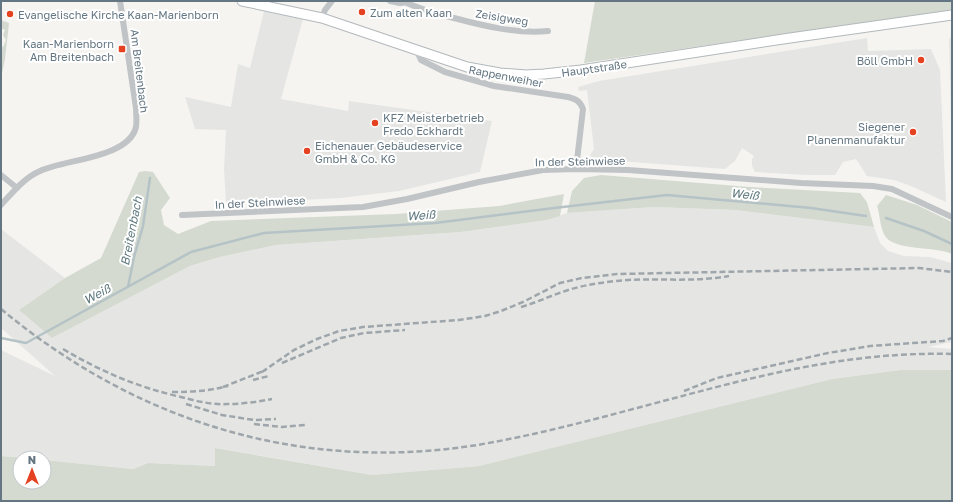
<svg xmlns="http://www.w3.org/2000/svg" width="953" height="502" font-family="'Golos Text',sans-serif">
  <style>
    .built { fill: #e5e6e4 }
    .green { fill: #d4dad0 }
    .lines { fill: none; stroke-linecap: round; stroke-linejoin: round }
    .stream { stroke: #b5c3c6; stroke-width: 2.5 }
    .secondary-casing { stroke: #b2b8bc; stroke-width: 11 }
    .street { stroke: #c0c4c7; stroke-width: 6 }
    .secondary { stroke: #fff; stroke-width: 9 }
    .rail { stroke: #9ea6ab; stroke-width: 2.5; stroke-dasharray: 6 3; stroke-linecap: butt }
    .poi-dot { fill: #e44221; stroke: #fff; stroke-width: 1.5 }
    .labels { text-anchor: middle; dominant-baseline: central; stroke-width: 4; stroke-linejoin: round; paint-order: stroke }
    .poi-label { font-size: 11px; fill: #637682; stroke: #fff; text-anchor: start }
    .street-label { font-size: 11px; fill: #637682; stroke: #fff }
    .water-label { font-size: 12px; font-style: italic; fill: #5f797f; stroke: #fff }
  </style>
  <rect width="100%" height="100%" fill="#f5f4f0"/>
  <!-- built -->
  <path class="built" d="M264 11 303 19 281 99 348 111 349 101 492 121 480 172 399 191 341 198 226 204 224 169 226 130 195 129 185 97 231 107 238 64 250 68Z
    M952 36V164L949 39Z
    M867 38 868 51 931 49 940 70 946 202 911 186 894 180 867 176 856 159 843 162 835 175H805L755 172 752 166V159L754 156 742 148 735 161 725 169 605 160 600 162 593 160 590 155 594 149 587 90 579 91 578 87 599 81Z
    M654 207 735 210 874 227 880 243 888 251 904 256 930 257 952 263V342L928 347 952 349V370H900L832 379 479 466 372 475 216 448 215 466 148 463 133 469 44 460V458H25L1 456V350L55 376 1 328V229L65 278 19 310 52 338 190 266 220 257 276 245 461 232 547 220 567 213Z"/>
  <!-- green -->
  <path class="green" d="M595 1H952V10L584 63Z
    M1 20 9 23 5 59 1 78V46L3 47 6 40 3 35 5 30 1 28Z
    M145 171 153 172 170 198 161 210 164 225 178 234 211 221 396 214 499 206 564 194 560 216 547 220 461 232 276 245 220 257 190 266 52 338 19 310 65 278 101 258 139 172Z
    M601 175 750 187 860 193 867 202 874 227 735 210 654 207 567 213 572 191 584 178Z
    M886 195 917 205 952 222V254C936 246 894 251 885 236 880 228 880 215 877 206Z
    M900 370H952V501H1V456L25 458H20V482H44V460L133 469 148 463 215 466V448L372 475 479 466 832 379Z"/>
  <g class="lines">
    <!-- stream -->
    <path class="stream" d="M886 218 924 231 952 244
      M128 287 134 257 143 226 150 178
      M1 338 26 343 191 252 264 233 435 223 554 208 667 195 811 208 866 216"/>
    <!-- secondary casing -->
    <g class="secondary-casing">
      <path id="secondary" d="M242 1 322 18 467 67 500 73 526 75 544 74 581 70 790 38 952 15"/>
    </g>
    <!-- street -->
    <path class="street" d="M390 1 400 3 409 2
      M407 3C422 10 438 14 454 18 484 26 517 34 548 31
      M322 18 325 10 332 1
      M417 51 421 60 445 72 494 86 568 97C576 99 580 101 583 109L576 169
      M1 175 17 188
      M1 205C13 192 24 178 40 171 65 159 129 158 136 127 137 121 136 114 136 108L120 1
      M182 215 363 207 407 199 479 182 543 170 576 169 628 170 801 183 873 186 892 189 952 217"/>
    <!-- secondary -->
    <use href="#secondary" class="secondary"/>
    <!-- rail -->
    <path class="rail" d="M521 307C535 303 548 297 562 292 579 286 597 283 616 281 653 277 692 283 729 276
      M1 309C137 422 301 473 477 445 531 436 584 422 637 408 743 380 841 351 952 354
      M63 349C102 372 137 387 181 397 196 401 212 405 227 404 242 404 257 402 272 399
      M282 363 341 338 364 333 405 330
      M262 372 294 350 317 339 339 331 363 327 459 320 485 316 501 311 523 302 560 283 582 278 617 274 919 268 952 272
      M253 380 269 376
      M223 387 266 370
      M684 391 717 378 828 353 870 346 943 341 952 338
      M172 392C192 392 209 391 228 386
      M186 404 222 415 254 420 276 419
      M254 424 282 427 306 425"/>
  </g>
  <!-- markers -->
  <g class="poi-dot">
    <circle cx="362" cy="12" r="4"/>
    <circle cx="10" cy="14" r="4"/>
    <rect x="118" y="45" width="8" height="8" rx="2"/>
    <circle cx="921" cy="60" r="4"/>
    <circle cx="375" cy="123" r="4"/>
    <circle cx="913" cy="132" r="4"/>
    <circle cx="307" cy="151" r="4"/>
  </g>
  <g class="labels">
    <!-- poi labels -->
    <g class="poi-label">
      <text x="370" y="12">Zum alten Kaan</text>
      <text x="18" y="14">Evangelische Kirche Kaan-Marienborn</text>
      <text x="114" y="43" text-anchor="end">Kaan-Marienborn<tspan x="114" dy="13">Am Breitenbach</tspan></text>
      <text x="913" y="60" text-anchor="end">Böll GmbH</text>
      <text x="383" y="117">KFZ Meisterbetrieb<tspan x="383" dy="13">Fredo Eckhardt</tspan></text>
      <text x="905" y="126" text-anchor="end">Siegener<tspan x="905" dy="13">Planenmanufaktur</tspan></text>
      <text x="315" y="145">Eichenauer Gebäudeservice<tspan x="315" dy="13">GmbH &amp; Co. KG</tspan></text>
    </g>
    <!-- street labels -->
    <g class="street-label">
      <text transform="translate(502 17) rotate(9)">Zeisigweg</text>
      <text transform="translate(594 68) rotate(-8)">Hauptstraße</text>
      <text transform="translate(140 71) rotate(83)">Am Breitenbach</text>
      <text transform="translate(506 76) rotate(11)">Rappenweiher</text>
      <text transform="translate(580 161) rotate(-1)">In der Steinwiese</text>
      <text transform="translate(260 202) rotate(-3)">In der Steinwiese</text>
    </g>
    <!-- water labels -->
    <g class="water-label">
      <text transform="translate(745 194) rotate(6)">Weiß</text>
      <text transform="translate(421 215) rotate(-4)">Weiß</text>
      <text transform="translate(131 231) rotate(-79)">Breitenbach</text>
      <text transform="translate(97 294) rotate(-29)">Weiß</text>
    </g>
  </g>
  <!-- border -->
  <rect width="953" height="502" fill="none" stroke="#637682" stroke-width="4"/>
  <!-- north arrow -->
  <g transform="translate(32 470)"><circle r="19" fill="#ffffff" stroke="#c1c8cd"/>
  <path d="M0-3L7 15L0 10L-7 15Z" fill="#e44221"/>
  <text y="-6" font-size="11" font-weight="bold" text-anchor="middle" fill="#637682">N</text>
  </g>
</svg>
